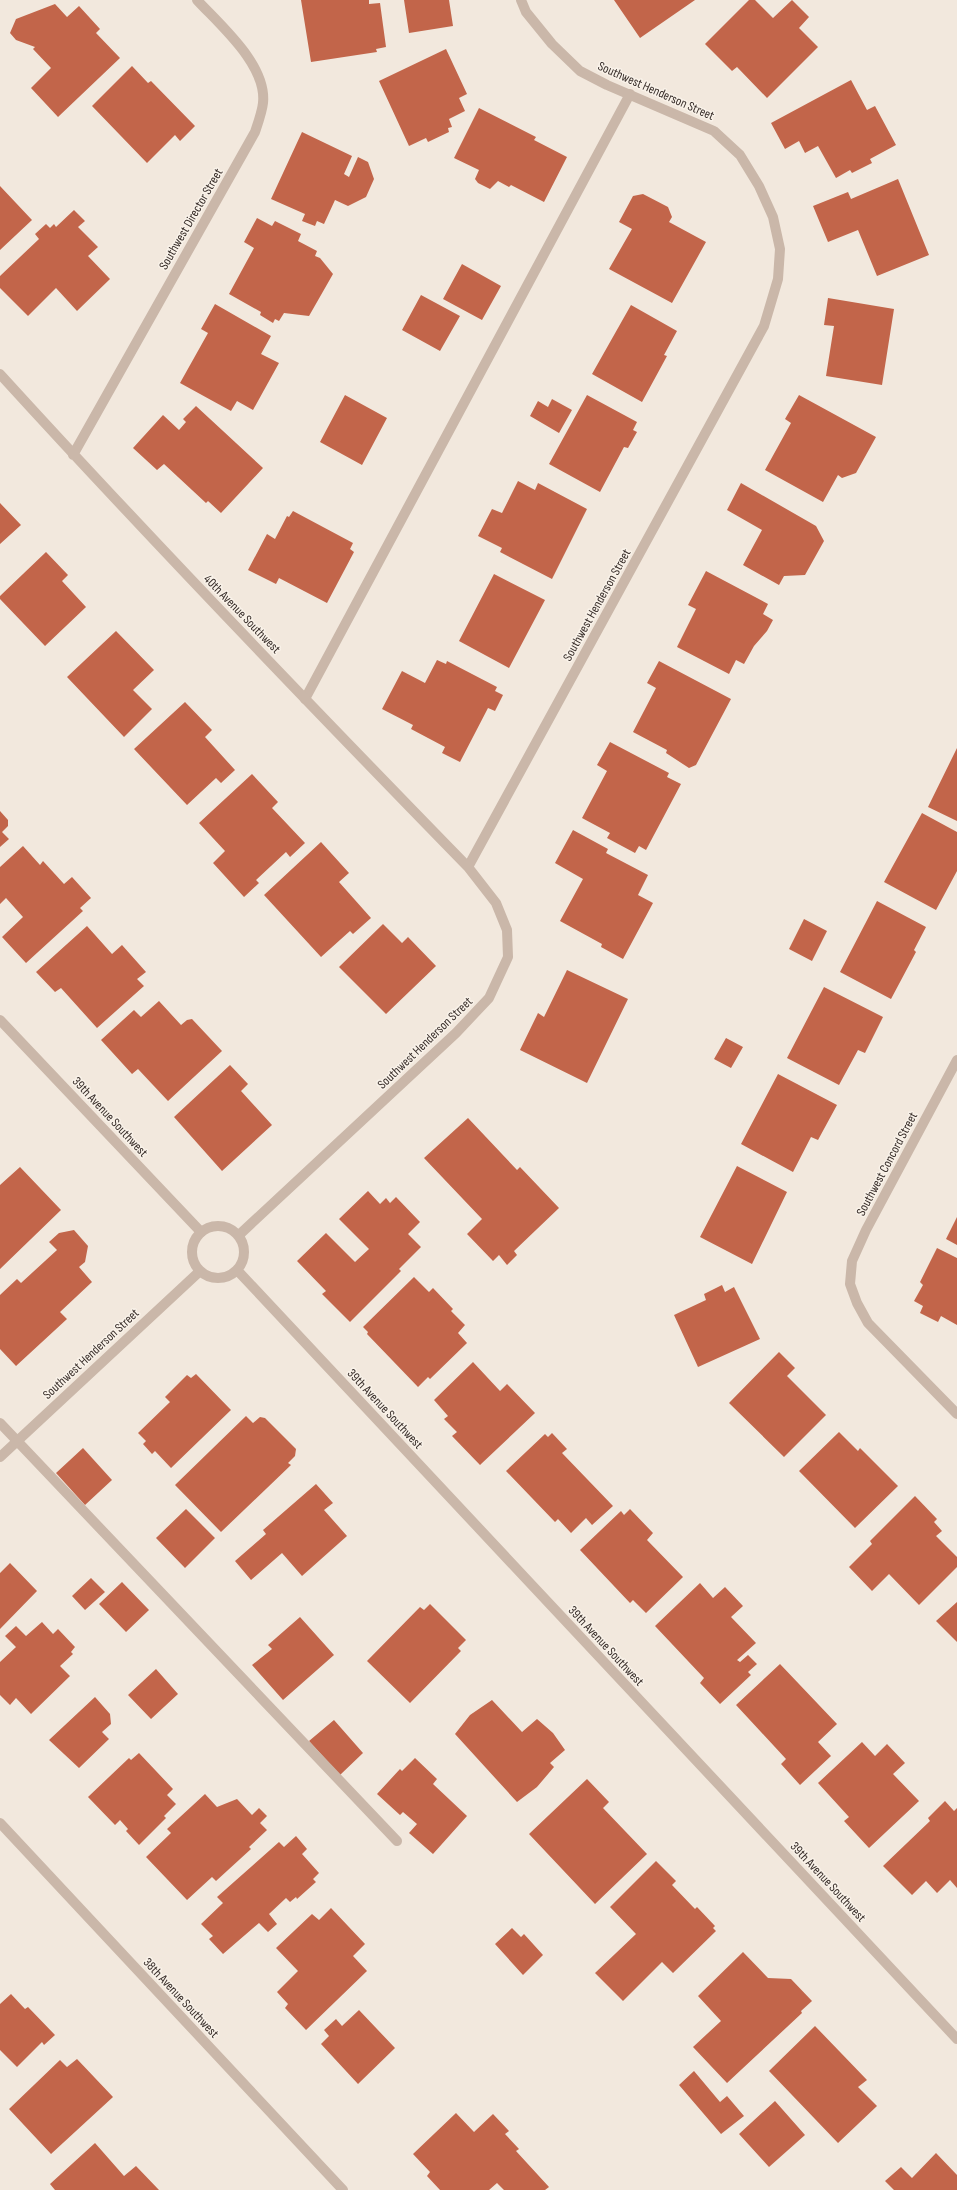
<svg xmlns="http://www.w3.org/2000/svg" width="957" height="2190" font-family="'Sofia Sans Condensed',sans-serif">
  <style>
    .building { fill: #c2654a }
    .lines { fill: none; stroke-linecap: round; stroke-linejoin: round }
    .lane { stroke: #cab7a9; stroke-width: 10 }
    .street { stroke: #cab7a9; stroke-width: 10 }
    .labels { text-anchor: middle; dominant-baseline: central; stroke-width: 3; stroke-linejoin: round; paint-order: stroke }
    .street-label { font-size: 13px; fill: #372d29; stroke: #f9f2e9 }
  </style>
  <rect width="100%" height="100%" fill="#f2e8dd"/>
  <!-- building -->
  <path class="building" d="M301 0H369V4L380 3 386 47 376 49 377 52 311 62Z
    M404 0H449L453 26 409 33Z
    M614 0H695L640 38Z
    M749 0H755L773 18 792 0 809 17 799 28 818 47 767 98 737 67 732 71 705 44Z
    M55 4 67 17 79 6 100 29 96 33 120 58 58 117 31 88 51 68 33 49 35 47 16 40 10 33 16 19Z
    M446 49 467 94 459 98 465 111 449 119 452 127 448 128 449 132 428 142 426 138 409 146 379 81Z
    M132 66 148 83 151 81 195 126 180 141 175 135 147 163 92 106Z
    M851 80 867 110 875 106 896 145 870 159 872 163 852 173 850 170 836 178 818 146 805 153 799 141 785 149 771 123Z
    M479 108 536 137 534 140 567 157 544 202 511 185 509 187 498 181 490 189 478 183 475 179 479 170 454 158Z
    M302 132 352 156 344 174 349 177 358 157 368 162 374 179 366 197 348 206 335 200 324 224 317 221 315 226 302 221 305 214 271 199Z
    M898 179 929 255 877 276 858 230 828 242 813 206 848 192 851 199Z
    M0 186 32 220 0 250Z
    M643 194 668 207 672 217 669 222 706 242 672 303 609 269 632 229 619 222 633 196Z
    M74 210 85 221 78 227 98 247 88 256 110 279 77 311 56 288 28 316 0 288V276L39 239 35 234 46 224 50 228 54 224 56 227Z
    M257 218 272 226 275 221 301 234 298 241 317 251 315 256 320 258 333 274 309 316 284 313 279 321 275 319 273 323 260 315 261 312 229 294 254 248 244 242Z
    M462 264 501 286 482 320 443 299Z
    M421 295 460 316 440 351 402 330Z
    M828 298 894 309 882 385 826 376 834 326 824 325Z
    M215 304 271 336 261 354 279 363 253 410 237 401 231 411 180 383 208 333 201 329Z
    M631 305 677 331 664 355 667 356 642 402 592 374Z
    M345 395 387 418 362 465 320 442Z
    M587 395 637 422 633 430 637 432 628 448 624 447 600 492 549 464Z
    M799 395 876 437 856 473 842 478 838 475 823 502 765 470 791 423 785 419Z
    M552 399 572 410 559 433 530 416 538 401 548 407Z
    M196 406 263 468 221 513 208 501 206 503 164 464 157 470 133 448 163 415 179 430 186 422 183 419Z
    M518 481 535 490 538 483 587 509 552 579 500 552 502 548 478 536 492 509 502 513Z
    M741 483 816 526 824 541 805 575 784 576 779 585 743 565 762 530 727 510Z
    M0 503 21 525 0 544Z
    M293 511 353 543 350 549 354 552 327 603 279 578 276 584 248 570 267 534 275 539 287 516 289 517Z
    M46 552 68 575 62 581 86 607 45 646 0 599V596Z
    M706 571 768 604 763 614 773 620 767 631 754 646 744 664 736 660 729 674 677 647 696 609 688 605Z
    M494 574 545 600 509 668 459 641Z
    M116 631 154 670 133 690 152 709 124 737 67 677Z
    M437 660 446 664 447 661 497 687 495 691 503 695 495 711 488 708 460 762 442 753 445 747 411 729 413 725 382 709 402 671 425 683Z
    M659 661 731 699 696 765 689 768 666 753 667 750 633 732 656 688 647 683Z
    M185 702 212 730 205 737 235 770 221 783 216 778 187 805 134 749Z
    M610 742 669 773 667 777 681 784 646 850 639 846 635 853 607 838 610 833 582 818 607 771 597 765Z
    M957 748V821L928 807Z
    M252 774 278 802 272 808 305 843 290 857 286 852 256 880 259 883 244 897 213 863 225 851 199 823Z
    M0 811 8 820V826L2 832 9 839 0 847Z
    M922 813 957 832V871L936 910 884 882Z
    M573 830 608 849 606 853 648 875 638 895 653 903 623 959 601 947 602 944 560 921 583 879 555 863Z
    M321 842 349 873 339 882 371 918 353 934 350 931 321 957 264 895Z
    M23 846 40 865 43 861 64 884 72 877 91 898 80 908 83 911 26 963 2 937 23 917 6 898 0 904V867Z
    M877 901 926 927 914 950 916 952 891 999 840 972Z
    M804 919 827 931 812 961 789 949Z
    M383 924 402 943 408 937 436 966 386 1014 339 967Z
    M87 926 112 954 122 945 146 972 137 979 144 986 97 1028 61 988 55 992 36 972Z
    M567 970 628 999 587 1083 520 1050 538 1013 544 1017Z
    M824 987 883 1017 865 1053 858 1050 839 1085 787 1058Z
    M159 1001 181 1025 187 1020 192 1019 222 1051 168 1101 138 1069 132 1074 101 1040 134 1010 141 1017Z
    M726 1038 743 1047 731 1068 714 1059Z
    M230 1065 248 1084 241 1091 272 1125 222 1171 174 1117Z
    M778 1074 837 1105 818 1140 811 1137 793 1172 741 1144Z
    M468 1118 517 1170 520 1167 559 1208 514 1251 517 1255 507 1265 499 1255 493 1261 467 1234 482 1219 424 1158Z
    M737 1166 787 1192 752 1264 700 1237Z
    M20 1167 61 1210 0 1269V1185Z
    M368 1191 380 1204 386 1198 390 1203 396 1197 420 1222 408 1234 421 1247 399 1269 401 1271 350 1322 322 1294 326 1291 297 1261 326 1233 355 1262 369 1249 339 1219Z
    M957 1217V1245L946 1239Z
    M74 1230 88 1246 85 1262 79 1267 92 1282 60 1312 67 1319 16 1366 0 1349V1295L17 1279 21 1283 57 1250 49 1242 59 1233Z
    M937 1248 957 1258V1325L941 1316 938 1322 920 1313 923 1306 914 1301 923 1285 920 1282Z
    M414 1277 429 1292 433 1288 453 1309 451 1311 465 1325 458 1333 467 1343 430 1379 428 1377 418 1387 367 1334 368 1332 363 1327Z
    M722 1285 725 1292 734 1287 760 1339 698 1367 674 1315 706 1300 704 1294Z
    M779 1352 795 1368 787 1376 826 1415 784 1457 729 1403Z
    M473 1362 500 1391 507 1384 535 1413 480 1465 452 1436 457 1432 444 1419 448 1416 434 1400Z
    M196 1374 231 1410 171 1468 155 1451 152 1454 143 1444 146 1441 138 1433 170 1402 165 1397 187 1375 191 1378Z
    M246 1416 253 1423 260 1417 265 1418 296 1449 295 1456 288 1463 291 1465 221 1532 175 1485Z
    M839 1432 858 1451 860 1448 898 1486 855 1528 799 1471Z
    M552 1433 567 1449 562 1453 613 1506 592 1525 586 1518 571 1533 558 1519 555 1522 506 1471 545 1434 548 1437Z
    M83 1448 112 1480 85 1505 56 1473Z
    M316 1484 333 1503 324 1510 347 1536 302 1576 282 1553 251 1580 235 1561 266 1534 263 1530Z
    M915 1496 937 1519 934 1522 942 1531 936 1536 957 1557V1567L919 1605 889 1574 872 1591 849 1567 872 1544 870 1541Z
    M186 1509 215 1538 185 1568 156 1538Z
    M630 1509 653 1533 647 1540 683 1577 646 1613 633 1600 630 1603 580 1550 621 1511 624 1515Z
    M10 1563 37 1591 0 1629V1573Z
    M91 1578 105 1592 85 1610 72 1596Z
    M122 1582 149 1610 126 1632 99 1604Z
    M700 1583 713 1598 725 1587 743 1606 731 1617 756 1643 737 1660 740 1662 748 1655 757 1664 748 1672 751 1675 720 1704 700 1683 704 1678 655 1626Z
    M957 1602V1642L936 1621Z
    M430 1604 466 1640 458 1648 461 1651 410 1703 367 1661 420 1607 424 1610Z
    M300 1617 334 1655 283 1700 252 1665 272 1649 268 1645Z
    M42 1622 53 1634 58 1629 75 1647 71 1652 73 1654 60 1666 70 1676 31 1714 16 1698 10 1705 0 1695V1662L16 1647 5 1636 16 1626 26 1636Z
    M780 1664 837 1724 818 1742 831 1756 800 1785 781 1764 786 1759 736 1705Z
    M156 1669 178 1694 151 1719 128 1695Z
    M95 1697 110 1714 111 1724 102 1732 109 1739 79 1768 49 1740Z
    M492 1700 522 1732 537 1719 553 1733 565 1750 550 1763 554 1767 537 1787 517 1802 455 1734 470 1715Z
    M334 1720 363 1753 340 1775 309 1741Z
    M862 1742 875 1756 887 1744 905 1763 893 1774 919 1801 869 1848 844 1821 849 1817 818 1783Z
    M139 1753 173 1789 167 1795 176 1804 164 1816 166 1818 139 1845 126 1831 128 1829 120 1820 115 1825 88 1797 129 1758 131 1760Z
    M415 1758 437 1779 433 1784 467 1816 433 1854 409 1833 417 1824 403 1812 400 1815 377 1794 400 1769 402 1771Z
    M587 1779 609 1802 603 1808 647 1854 595 1904 529 1834Z
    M205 1794 217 1807 237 1799 252 1815 259 1808 267 1816 260 1823 267 1830 249 1847 251 1849 216 1881 212 1877 187 1900 146 1857 171 1833 167 1829Z
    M945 1801 954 1811 957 1808V1888L950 1880 937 1893 926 1881 912 1895 883 1866 930 1821 928 1818Z
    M296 1836 307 1849 302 1854 319 1873 313 1879 316 1882 297 1899 296 1897 290 1902 286 1898 269 1914 277 1924 268 1932 259 1923 223 1954 209 1939 213 1936 201 1924 223 1903 217 1897 279 1842 284 1847Z
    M656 1861 676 1881 672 1885 695 1909 697 1907 715 1926 713 1928 716 1931 673 1973 662 1962 623 2001 595 1973 636 1934 610 1907Z
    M331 1908 365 1944 353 1956 367 1971 306 2030 285 2008 288 2004 277 1992 298 1971 276 1948 312 1914 319 1920Z
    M512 1928 521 1937 524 1934 543 1955 523 1975 495 1944Z
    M743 1952 768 1978 791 1979 812 2001 801 2011 802 2013 727 2083 693 2047 721 2021 698 1996Z
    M11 1994 25 2009 28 2007 55 2035 44 2045 42 2042 17 2067 0 2050V2004Z
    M359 2010 395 2048 358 2084 321 2044 329 2036 324 2030 336 2019 342 2026Z
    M815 2026 867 2080 858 2087 877 2106 838 2143 769 2071Z
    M77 2059 113 2097 51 2154 9 2109 60 2060 67 2067Z
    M694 2071 720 2102 727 2096 744 2116 721 2134 679 2085Z
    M775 2101 805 2135 769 2167 739 2134Z
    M456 2113 474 2132 493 2114 509 2131 505 2134 519 2149 516 2151 549 2187 545 2190H504L497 2183 489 2190H440L427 2176 430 2172 413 2154Z
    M95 2143 124 2176 136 2166 159 2190H55L50 2184Z
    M936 2153 957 2175V2190H894L885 2181 901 2167 912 2178Z"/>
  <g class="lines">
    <!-- lane -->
    <path class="lane" d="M305 699 630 94
      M0 1020 201 1232
      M0 1423 397 1841"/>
    <!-- street -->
    <path class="street" d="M0 374C153 542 310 705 468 867
      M73 455 255 132C258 123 262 112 263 103 267 65 221 26 197 0
      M957 1060 866 1230 852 1261 850 1284 857 1303 868 1323 957 1414
      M192 1252a26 26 0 1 1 52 0a26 26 0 1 1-52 0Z
      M239 1235 456 1033 489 998 508 957 507 930 496 903 468 867 764 326 778 279 780 249 773 217 759 186 740 155 714 131 607 85 580 71 552 44 526 12 521 0
      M237 1270 957 2039
      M0 1457 200 1271
      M0 1823 343 2190"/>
  </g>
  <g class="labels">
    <!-- street labels -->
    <g class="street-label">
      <text transform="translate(656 91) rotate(24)">Southwest Henderson Street</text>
      <text transform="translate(191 219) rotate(-60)">Southwest Director Street</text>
      <text transform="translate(597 605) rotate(-61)">Southwest Henderson Street</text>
      <text transform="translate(242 614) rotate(46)">40th Avenue Southwest</text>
      <text transform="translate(425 1043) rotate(-44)">Southwest Henderson Street</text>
      <text transform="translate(110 1117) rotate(47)">39th Avenue Southwest</text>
      <text transform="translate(887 1164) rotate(-62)">Southwest Concord Street</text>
      <text transform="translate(91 1354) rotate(-43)">Southwest Henderson Street</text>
      <text transform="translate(385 1409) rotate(47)">39th Avenue Southwest</text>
      <text transform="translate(606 1646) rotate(47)">39th Avenue Southwest</text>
      <text transform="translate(828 1882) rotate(47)">39th Avenue Southwest</text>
      <text transform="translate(181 1998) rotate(47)">38th Avenue Southwest</text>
    </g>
  </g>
</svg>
